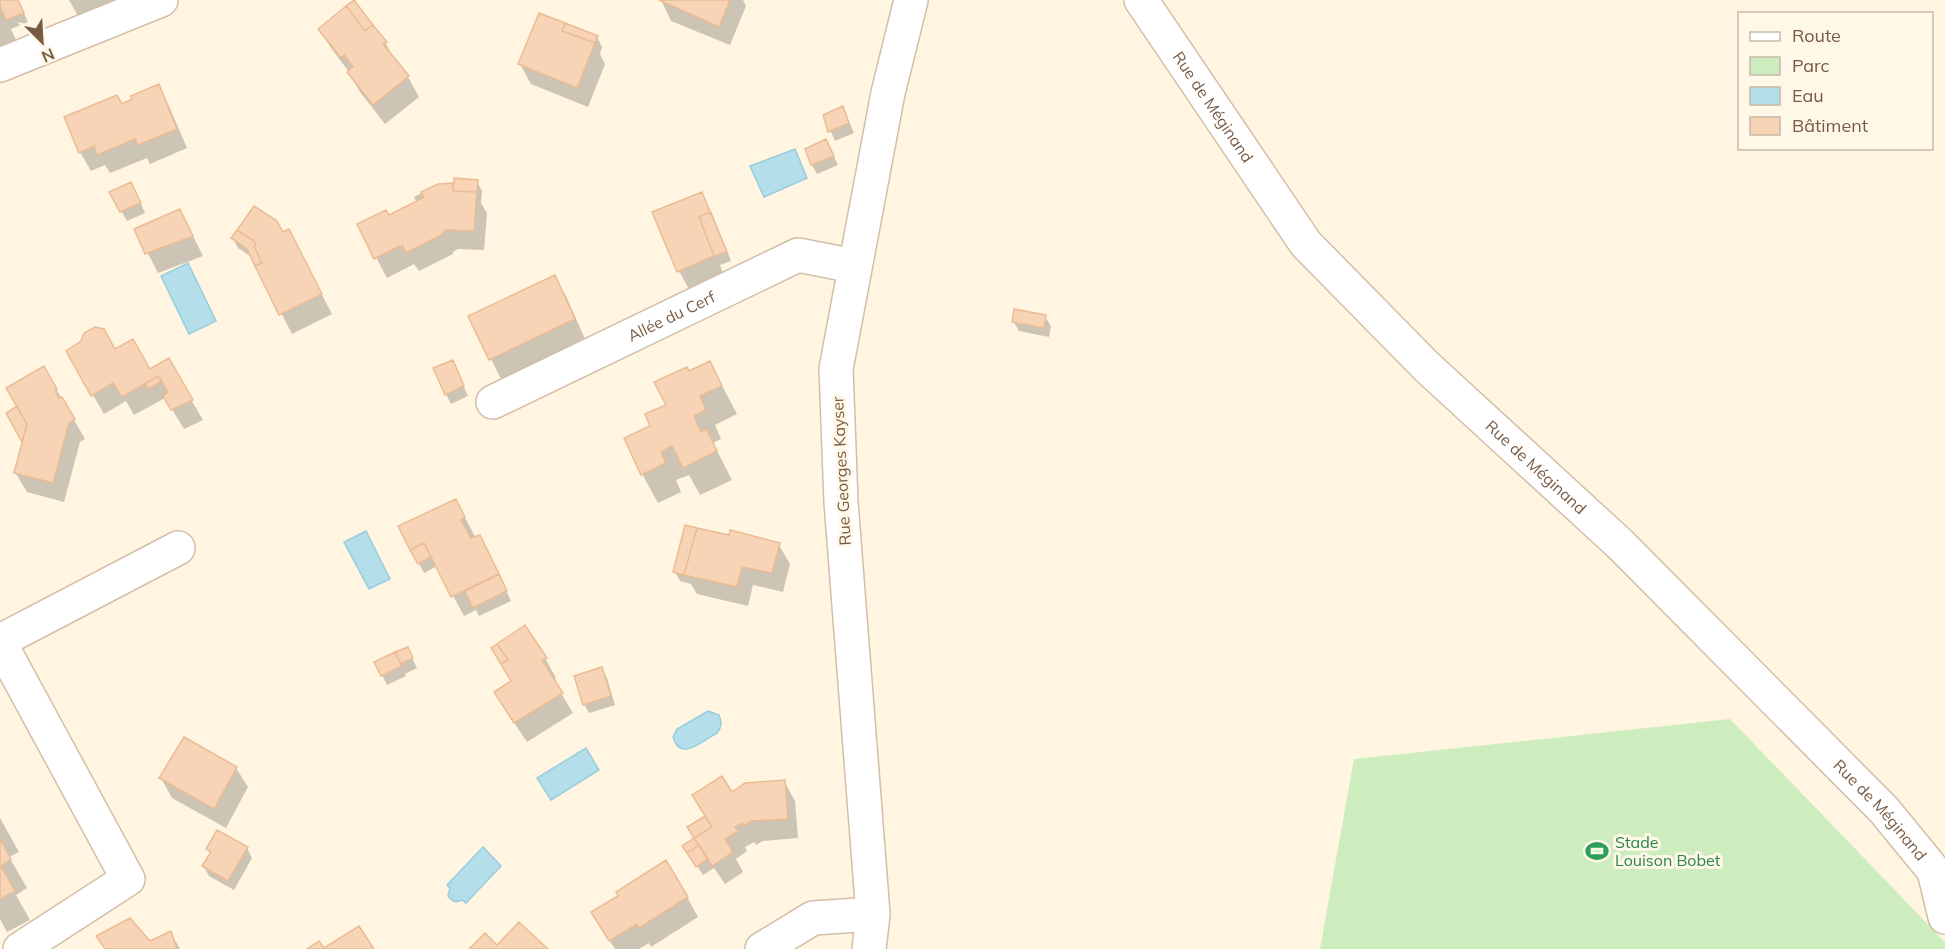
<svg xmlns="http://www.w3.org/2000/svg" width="1945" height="949" font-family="Mulish,sans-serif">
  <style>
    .green { fill: #ceedbe }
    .water { fill: #b3deea; stroke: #99cddd; stroke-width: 1.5 }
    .shadow { fill: #0003 }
    .building { fill: #f7d4b6; stroke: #ebbc94; stroke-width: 1.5 }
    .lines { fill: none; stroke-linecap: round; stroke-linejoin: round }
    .minor-casing { stroke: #d3bfa9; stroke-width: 36 }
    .minor { stroke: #fff; stroke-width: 33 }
    .labels { text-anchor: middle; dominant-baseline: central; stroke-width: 6; stroke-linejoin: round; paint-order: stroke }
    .street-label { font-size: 16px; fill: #785b45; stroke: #fff8e9 }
    .leisure-label { font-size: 16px; fill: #27864d; stroke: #fff8e9; text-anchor: start }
  </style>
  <rect width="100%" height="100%" fill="#fff5e1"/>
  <!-- green -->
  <path class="green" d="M1730 719 1945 942V949H1320L1354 759Z"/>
  <!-- water -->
  <path class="water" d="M795 149 807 178 764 197 750 166Z
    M188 263 216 321 189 334 161 276Z
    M366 531 390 579 369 589 344 542Z
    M708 711 719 715C722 722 722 727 717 733 703 740 680 763 673 737L677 729Z
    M586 748 599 770 551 800 537 778Z
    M483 847 501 866 466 903 462 900C455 903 453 902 448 896L450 888 447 885Z"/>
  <!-- shadow -->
  <path class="shadow" d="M0 0H18L28 22 11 29 16 40 0 46Z
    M69 0H116L78 16Z
    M661 0H743L746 6 730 45 671 21Z
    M320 29 385 42 396 63 408 77 419 97 385 124 360 92 349 72 331 48Z
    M597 37 602 47 600 54 605 64 588 107 531 84 520 64Z
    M158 86 169 106 187 148 150 164 147 158 110 173 105 165 91 171 80 152Z
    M843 108 854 133 835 141 824 116Z
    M826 140 838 165 817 174 812 165Z
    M477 181 482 191 481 203 487 213 484 250 458 249 453 252V254L419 271 414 264 387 278 359 225 388 217 417 203 414 197 422 193 453 185 455 189Z
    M111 193H136L145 213 127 221Z
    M701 193 712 213 731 261 720 265 724 276 690 291 679 271Z
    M180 210 203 256 158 273 136 230Z
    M289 231 332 314 292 334 253 258 238 248 233 238 283 234Z
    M554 277 566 296 585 339 501 379 470 317Z
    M1045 317 1051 326 1049 337 1019 331 1014 322Z
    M115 351 150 371 168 360 203 420 184 429 165 398 134 415 126 401 104 414 68 352Z
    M710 363 737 414 715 425 721 439 713 443 732 480 700 495 689 475 676 480 681 492 658 503 642 474 652 426 668 406 689 373Z
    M44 368 85 439 80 442 64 502 27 492 15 472 24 441 8 413 26 425 28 424Z
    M457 371 468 396 451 404 446 394Z
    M456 501 476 538 479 536 490 556 511 601 479 616 476 610 464 616 437 566 424 573 412 550Z
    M779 545 790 564 783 592 753 585 748 606 697 594 691 584 680 581 675 572Z
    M493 648 545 658 556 678 553 680 573 713 527 742 507 712 513 681Z
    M412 658 417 668 405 674 406 676 387 685 376 663Z
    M601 669 607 678 615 705 589 713 584 704Z
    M236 768 248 787 226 828 172 798 161 778Z
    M784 781 795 801 798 838 763 841 756 845 754 842 745 847 747 851 736 859 743 872 725 884 714 868 703 875 690 855 696 839 689 827 706 817 731 794Z
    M0 818 19 852 9 857 27 888 16 895 30 920 7 932 0 919Z
    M247 848 252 858 234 890 209 876 204 867 211 854 208 849Z
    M687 897 698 917 651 947 649 943 639 949H615L604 932Z
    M171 933 180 949H106L150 943Z"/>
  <!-- building -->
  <path class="building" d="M0 0H18L24 13 6 20 0 6Z
    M354 0 373 25 365 31 346 6Z
    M659 0H730L719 27Z
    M346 6 365 31 373 25 387 42 383 44 409 76 373 105 347 72 353 67 344 55 341 58 318 29Z
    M539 13 565 23 562 31 595 43 577 88 518 64Z
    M565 23 598 36 595 43 562 31Z
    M159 84 177 129 138 145 135 139 97 155 94 146 79 153 64 117 117 95 122 104 132 99 131 96Z
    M843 106 849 123 828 132 823 115Z
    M826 139 834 156 811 165 805 149Z
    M454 178 478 180 477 192 453 191Z
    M131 182 141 203 120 212 109 192Z
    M453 183V191L477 192 474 231 446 230 443 232V234L406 253 402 245 374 259 357 224 386 210 389 215 415 202 424 197 421 192 438 184Z
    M702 192 710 212 699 217 714 256 677 272 652 212Z
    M254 206 277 221 283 232 289 229 322 294 279 315 255 266 262 263 254 246 256 245 254 241 237 230Z
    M180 209 193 236 145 254 134 229Z
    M710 212 727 252 714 256 699 217Z
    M237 230 254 241 256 245 254 246 262 263 255 266 247 249 231 238Z
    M555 275 575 319 489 360 468 316Z
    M1014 309 1046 315 1044 328 1012 322Z
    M95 327 104 329 115 349 133 339 150 369 169 358 193 400 171 410 163 396 168 392 158 376 122 397 113 383 91 396 66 351 81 341 84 333Z
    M453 360 464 386 445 395 433 368Z
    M710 361 722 386 700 396 706 410 694 416 701 432 706 429 717 451 683 468 672 446 661 452 666 463 641 475 624 438 650 426 645 414 666 405 654 382 687 367 689 371Z
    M44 366 57 389 55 391 59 398 62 397 75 419 69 423 53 483 14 473 27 424 6 388Z
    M158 376 162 381 148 389 145 384Z
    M17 406 27 424 22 442 6 413Z
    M456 499 465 517 461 520 471 538 480 535 499 574 451 597 424 543 410 550 398 526Z
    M685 525 697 528 684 575 673 572Z
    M697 528 729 535 730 530 780 543 772 573 742 567 737 587 684 575Z
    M424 543 431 557 418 564 410 550Z
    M499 574 507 591 473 608 465 591Z
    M525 625 547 658 542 660 563 693 514 723 494 692 511 681 501 664 508 660 497 644Z
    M497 644 508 660 501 664 491 648Z
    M408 647 413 658 401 664 395 652Z
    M395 652 402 666 381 676 374 662Z
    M602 667 611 696 583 705 574 676Z
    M184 737 237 767 214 809 159 778Z
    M722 776 732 792 745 783 785 780 788 819 751 821 744 826 742 823 735 827 738 831 725 839 733 852 712 866 694 838 712 827 692 795Z
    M705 816 712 827 694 838 687 827Z
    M217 830 248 847 228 881 202 866 211 852 206 849Z
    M694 838 699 845 687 853 682 846Z
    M0 839 11 859 1 866 15 891 0 899Z
    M699 845 708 859 696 867 687 853Z
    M666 860 688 897 639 928 637 924 609 941 591 912 618 896 616 892Z
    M130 918 150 941 171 931 177 949H105L96 936Z
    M519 922 548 949H469L485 933 497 945Z
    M359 926 374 949H307L319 941 324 948Z"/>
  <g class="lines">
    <!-- minor casing -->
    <g class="minor-casing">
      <g id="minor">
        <path id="s1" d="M1141 0 1306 244 1427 367 1620 544 1884 810 1934 871 1945 917"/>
        <path d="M0 65 161 0"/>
        <path id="s2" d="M493 402 798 255 854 266"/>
        <path d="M0 641 178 548"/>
        <path d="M0 643 128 879 20 949"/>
        <path d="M762 949 813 918 873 914"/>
        <path d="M869 949 873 914 841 502 836 369 888 93 911 0"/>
      </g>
    </g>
    <!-- minor -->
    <use href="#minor" class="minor"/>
  </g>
  <!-- icons -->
  <defs>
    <g id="stadium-bare" transform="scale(1.8)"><path d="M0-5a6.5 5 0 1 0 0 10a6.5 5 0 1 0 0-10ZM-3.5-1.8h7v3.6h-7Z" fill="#2e9e5b" stroke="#fff8e9" stroke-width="2.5" paint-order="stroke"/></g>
  </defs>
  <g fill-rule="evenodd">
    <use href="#stadium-bare" x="1597" y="851"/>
  </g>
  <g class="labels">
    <!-- street labels -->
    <g class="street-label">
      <text stroke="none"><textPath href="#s1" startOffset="129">Rue de Méginand</textPath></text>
      <text stroke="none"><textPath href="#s2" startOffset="198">Allée du Cerf</textPath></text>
      <text stroke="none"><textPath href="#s1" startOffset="615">Rue de Méginand</textPath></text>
      <text transform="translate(841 471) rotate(-93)">Rue Georges Kayser</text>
      <text stroke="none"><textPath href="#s1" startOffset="1101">Rue de Méginand</textPath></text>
    </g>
    <!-- leisure labels -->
    <g class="leisure-label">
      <text x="1615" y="842">Stade<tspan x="1615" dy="18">Louison Bobet</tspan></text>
    </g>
  </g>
  <!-- legend -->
  <rect x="1738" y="12" width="195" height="138" fill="#fff8e9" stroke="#c9b9a7" stroke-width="1.5"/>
  <rect x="1750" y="32" width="30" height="9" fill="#ffffff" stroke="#c9b9a7" stroke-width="1.5"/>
  <text x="1792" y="42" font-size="18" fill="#785b45">Route</text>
  <rect x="1750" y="57" width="30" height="18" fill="#ceedbe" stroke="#c9b9a7" stroke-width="1.5"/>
  <text x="1792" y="72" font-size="18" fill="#785b45">Parc</text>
  <rect x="1750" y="87" width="30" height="18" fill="#b3deea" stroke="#c9b9a7" stroke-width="1.5"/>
  <text x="1792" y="102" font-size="18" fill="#785b45">Eau</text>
  <rect x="1750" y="117" width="30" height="18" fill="#f7d4b6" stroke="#c9b9a7" stroke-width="1.5"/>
  <text x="1792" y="132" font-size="18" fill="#785b45">Bâtiment</text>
  <!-- north arrow -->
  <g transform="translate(42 42) rotate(156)" stroke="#fff8e9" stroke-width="4.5" paint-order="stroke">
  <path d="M0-4.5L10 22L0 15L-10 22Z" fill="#785b45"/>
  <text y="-9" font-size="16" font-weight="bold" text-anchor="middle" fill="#785b45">N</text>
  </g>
</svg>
